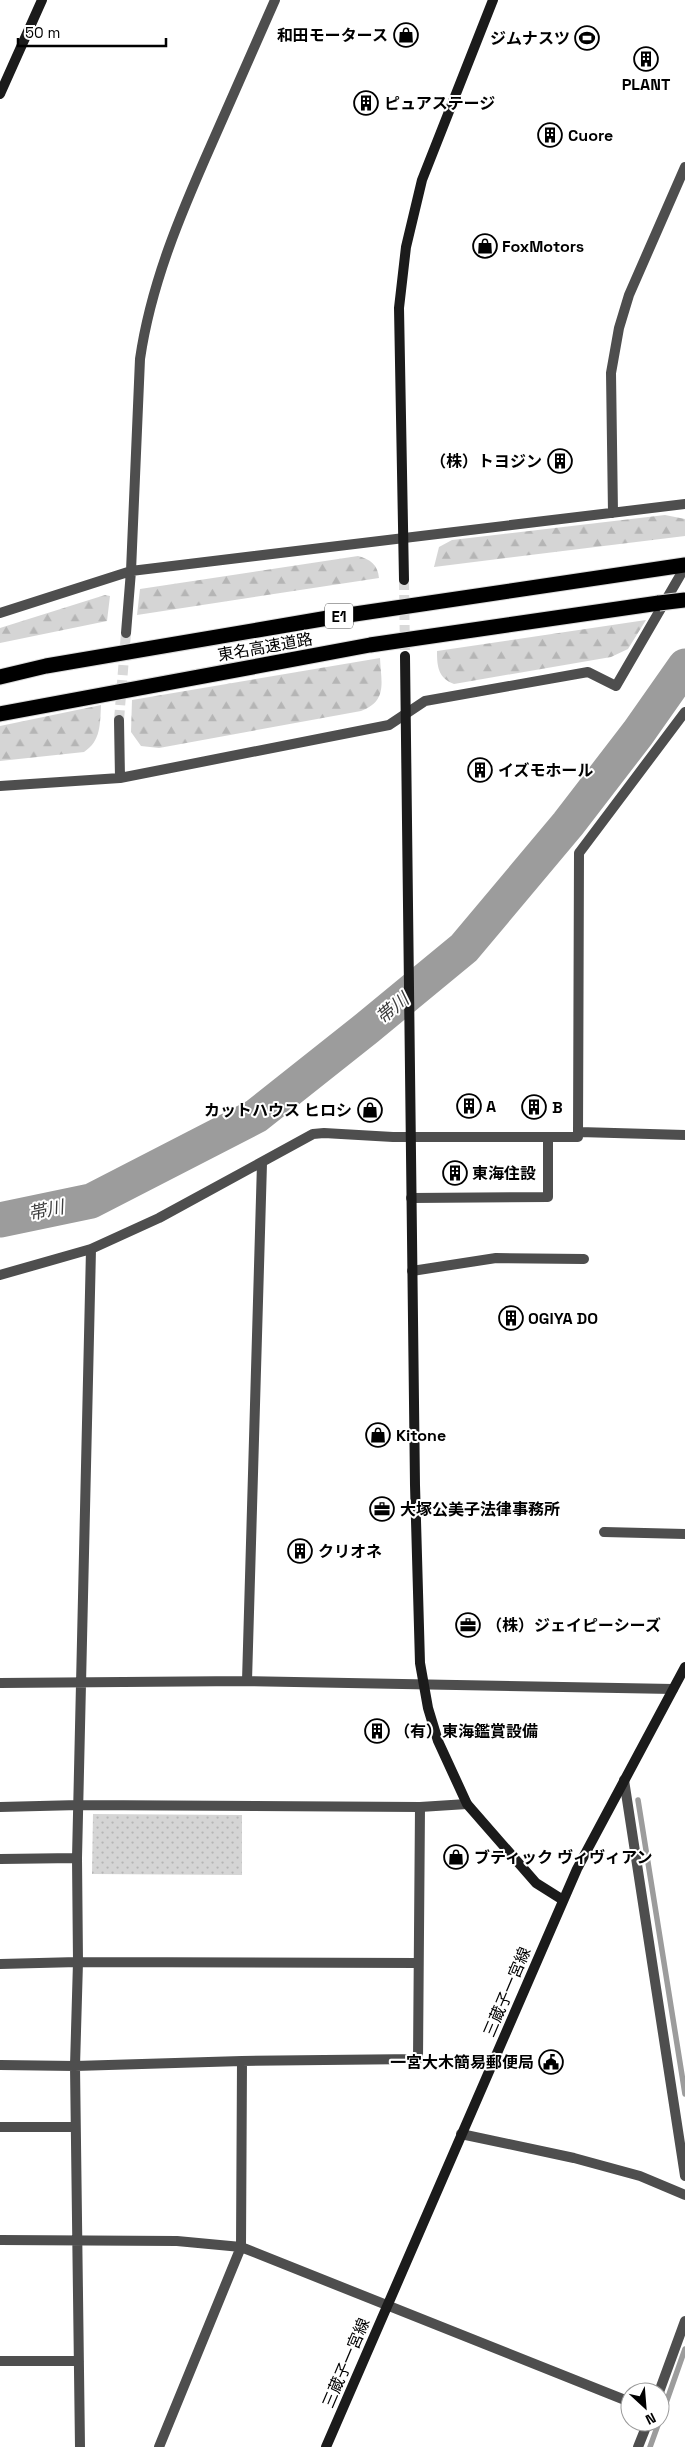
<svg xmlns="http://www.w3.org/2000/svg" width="685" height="2447" font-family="'Space Grotesk','Noto Sans JP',sans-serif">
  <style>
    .forest { fill: url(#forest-firs) }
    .park { fill: url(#park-dots) }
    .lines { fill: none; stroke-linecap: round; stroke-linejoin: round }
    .stream { stroke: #9c9c9c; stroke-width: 5.5 }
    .river { stroke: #9c9c9c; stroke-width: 35 }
    .street-tunnel { stroke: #d9d9d9; stroke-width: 10; stroke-dasharray: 10 5; stroke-linecap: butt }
    .secondary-tunnel { stroke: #d9d9d9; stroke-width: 10; stroke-dasharray: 10 5; stroke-linecap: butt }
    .highway-casing { stroke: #dbdbdb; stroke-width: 17 }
    .street { stroke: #4e4e4e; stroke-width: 10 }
    .secondary { stroke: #1b1b1b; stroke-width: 10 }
    .highway { stroke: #000; stroke-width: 15 }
    .highway-bridge-casing { stroke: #dbdbdb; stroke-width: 17; stroke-linecap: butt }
    .highway-bridge { stroke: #000; stroke-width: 15 }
    .labels { text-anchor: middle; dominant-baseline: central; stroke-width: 4; stroke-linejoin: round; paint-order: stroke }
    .shield { fill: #fff; stroke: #4c4c4c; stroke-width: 1 }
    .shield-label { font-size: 15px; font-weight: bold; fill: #000 }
    .poi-label { font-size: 16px; font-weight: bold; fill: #000; stroke: #fff; text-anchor: start }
    .street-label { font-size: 16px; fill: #000; stroke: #fff }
    .water-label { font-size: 18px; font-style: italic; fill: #3d3d3d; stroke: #fff }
  </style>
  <defs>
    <pattern id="forest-firs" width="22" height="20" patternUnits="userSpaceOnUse" patternTransform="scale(1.25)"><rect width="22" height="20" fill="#d5d5d5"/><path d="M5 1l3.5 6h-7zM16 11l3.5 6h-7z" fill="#b5b5b5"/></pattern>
    <pattern id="park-dots" width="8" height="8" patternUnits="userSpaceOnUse" patternTransform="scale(1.25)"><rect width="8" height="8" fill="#d5d5d5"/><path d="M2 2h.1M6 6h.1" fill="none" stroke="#b5b5b5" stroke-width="1.8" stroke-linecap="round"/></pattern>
  </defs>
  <rect width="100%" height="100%" fill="#fff"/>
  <!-- forest -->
  <path class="forest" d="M665 515 685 519V536L434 567 439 547 452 540Z
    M358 556C370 559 378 565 379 578L137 615 140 589Z
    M105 595 110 596 107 621 0 643V628Z
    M646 620 628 649 611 657 454 684C438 678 437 666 437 651Z
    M380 658C381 682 388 701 361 711L159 748 141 746 131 732 132 700Z
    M101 705C100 724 101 741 84 752L0 761V726Z"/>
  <!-- park -->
  <path class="park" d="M93 1814 242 1815V1875L92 1874Z"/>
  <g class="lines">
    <!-- stream -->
    <path class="stream" d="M638 1800 685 2094
      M660 2420 685 2349
      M650 2447 659 2422"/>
    <!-- river -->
    <path class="river" d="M0 1220 91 1201 256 1116 367 1028 464 948 568 824 638 733 685 666"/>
    <!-- street-tunnel -->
    <path class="street-tunnel" d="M119 720 126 633"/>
    <!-- secondary-tunnel -->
    <path class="secondary-tunnel" d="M404 580 405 656"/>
    <!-- highway casing -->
    <g class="highway-casing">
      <path id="highway" d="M0 677 46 666 328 618 685 565
        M0 714 370 645 659 603"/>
    </g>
    <!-- street -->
    <path class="street" d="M613 513 611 373 619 328 629 295 685 167
      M0 613 131 571 685 504
      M126 633 131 571 140 359C151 283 181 213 212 143 233 95 254 48 275 0
      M119 720 120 778
      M0 786 120 778 389 725 425 701 588 672 616 686 685 567
      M579 1132 685 1135
      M411 1198 548 1197V1137
      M412 1271 496 1258 584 1259
      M0 1275 91 1249 159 1218 313 1134 324 1133 393 1137H578L579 853 685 712
      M604 1532 685 1534
      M247 1681 262 1163
      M0 1683 247 1681 673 1689
      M624 1780 685 2176
      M0 1807 79 1805 420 1807 467 1804
      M0 1859 77 1858
      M0 1964 78 1962 418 1963
      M0 2065 75 2066 242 2061
      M0 2127H75
      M461 2134 574 2158 640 2176 685 2195
      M0 2240 177 2241 241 2247 630 2402
      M0 2361H79
      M659 2392 685 2321
      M80 2447 75 2066 78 1962 77 1858 91 1249
      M159 2447 241 2247 242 2061 418 2059 420 1807
      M638 2447 648 2422"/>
    <!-- secondary -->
    <path class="secondary" d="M0 94 42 0
      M404 580 399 308 406 247 422 180 493 0
      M405 656 415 1485 420 1663 428 1708 438 1741 467 1804 536 1883 563 1900
      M326 2447 577 1869 685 1667"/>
    <!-- highway -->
    <use href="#highway" class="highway"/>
    <!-- highway-bridge casing -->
    <g class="highway-bridge-casing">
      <path id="highway-bridge" d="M659 603 685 600"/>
    </g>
    <!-- highway-bridge -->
    <use href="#highway-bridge" class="highway-bridge"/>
  </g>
  <!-- icons -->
  <defs>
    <g id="shop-ring" transform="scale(1.25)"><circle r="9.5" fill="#fff" stroke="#000" stroke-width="1.5"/><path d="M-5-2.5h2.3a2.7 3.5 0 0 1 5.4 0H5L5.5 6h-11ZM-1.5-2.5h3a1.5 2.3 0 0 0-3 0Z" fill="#000"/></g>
    <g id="stadium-ring" transform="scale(1.25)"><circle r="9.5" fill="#fff" stroke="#000" stroke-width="1.5"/><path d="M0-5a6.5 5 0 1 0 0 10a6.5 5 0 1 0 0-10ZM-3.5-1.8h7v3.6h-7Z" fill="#000"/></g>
    <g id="building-ring" transform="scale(1.25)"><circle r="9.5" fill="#fff" stroke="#000" stroke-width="1.5"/><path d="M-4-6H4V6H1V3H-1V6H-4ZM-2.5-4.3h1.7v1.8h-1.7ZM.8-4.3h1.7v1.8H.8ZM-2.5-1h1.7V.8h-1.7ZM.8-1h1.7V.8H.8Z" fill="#000"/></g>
    <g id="office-ring" transform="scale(1.25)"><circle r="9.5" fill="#fff" stroke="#000" stroke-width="1.5"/><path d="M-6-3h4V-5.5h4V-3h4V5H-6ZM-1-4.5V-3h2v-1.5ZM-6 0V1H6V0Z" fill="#000"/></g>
    <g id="civic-ring" transform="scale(1.25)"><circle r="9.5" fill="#fff" stroke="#000" stroke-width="1.5"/><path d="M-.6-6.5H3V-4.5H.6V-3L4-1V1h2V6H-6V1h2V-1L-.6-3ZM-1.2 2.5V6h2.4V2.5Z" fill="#000"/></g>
  </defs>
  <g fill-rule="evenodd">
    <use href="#shop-ring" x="406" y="35"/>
    <use href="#stadium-ring" x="587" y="38"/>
    <use href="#building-ring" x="646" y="59"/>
    <use href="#building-ring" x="366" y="103"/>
    <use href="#building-ring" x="550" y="135"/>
    <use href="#shop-ring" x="485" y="246"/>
    <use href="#building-ring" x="560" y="461"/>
    <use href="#building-ring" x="480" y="770"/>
    <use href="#building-ring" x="469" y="1106"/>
    <use href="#building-ring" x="534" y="1107"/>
    <use href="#shop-ring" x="370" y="1110"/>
    <use href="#building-ring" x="455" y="1173"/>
    <use href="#building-ring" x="511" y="1318"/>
    <use href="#shop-ring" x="378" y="1435"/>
    <use href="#office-ring" x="382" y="1509"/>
    <use href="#building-ring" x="300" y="1551"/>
    <use href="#office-ring" x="468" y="1625"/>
    <use href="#building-ring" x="377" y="1731"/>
    <use href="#shop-ring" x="456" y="1857"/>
    <use href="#civic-ring" x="551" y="2062"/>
  </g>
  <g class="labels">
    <!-- shield labels -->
    <rect class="shield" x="325" y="603.5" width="28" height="25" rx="4"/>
    <g class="shield-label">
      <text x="339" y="616">E1</text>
    </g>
    <!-- poi labels -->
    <g class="poi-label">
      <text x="388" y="35" text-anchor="end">和田モータース</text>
      <text x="570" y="38" text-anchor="end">ジムナスツ</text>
      <text x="646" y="84" text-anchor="middle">PLANT</text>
      <text x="384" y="103">ピュアステージ</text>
      <text x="568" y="135">Cuore</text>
      <text x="502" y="246">FoxMotors</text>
      <text x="542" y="461" text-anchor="end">（株）トヨジン</text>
      <text x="498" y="770">イズモホール</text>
      <text x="486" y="1106">A</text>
      <text x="552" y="1107">B</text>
      <text x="352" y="1110" text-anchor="end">カットハウス ヒロシ</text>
      <text x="472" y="1173">東海住設</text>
      <text x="528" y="1318">OGIYA DO</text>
      <text x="396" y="1435">Kitone</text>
      <text x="400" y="1509">大塚公美子法律事務所</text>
      <text x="318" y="1551">クリオネ</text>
      <text x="486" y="1625">（株）ジェイピーシーズ</text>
      <text x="394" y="1731">（有）東海鑑賞設備</text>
      <text x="474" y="1857">ブティック ヴィヴィアン</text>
      <text x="534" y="2062" text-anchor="end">一宮大木簡易郵便局</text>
    </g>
    <!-- street labels -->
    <g class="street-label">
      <text transform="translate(265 647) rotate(-10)">東名高速道路</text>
      <text transform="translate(507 1992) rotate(-67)">三蔵子一宮線</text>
      <text transform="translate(346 2363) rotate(-67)">三蔵子一宮線</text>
    </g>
    <!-- water labels -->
    <g class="water-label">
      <text transform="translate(392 1008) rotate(-40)">帯川</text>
      <text transform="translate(46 1210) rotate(-12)">帯川</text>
    </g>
  </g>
  <!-- north arrow -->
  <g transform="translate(645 2407) rotate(154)"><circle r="24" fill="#ffffff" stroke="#999999"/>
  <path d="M0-4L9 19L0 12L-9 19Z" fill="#000000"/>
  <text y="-8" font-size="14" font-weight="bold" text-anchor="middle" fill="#000000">N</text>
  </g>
  <!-- scale -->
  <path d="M18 38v8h148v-8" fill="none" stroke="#000000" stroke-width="2.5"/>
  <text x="25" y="38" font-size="15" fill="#000000" stroke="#ffffff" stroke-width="4" paint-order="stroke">50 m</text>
</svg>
